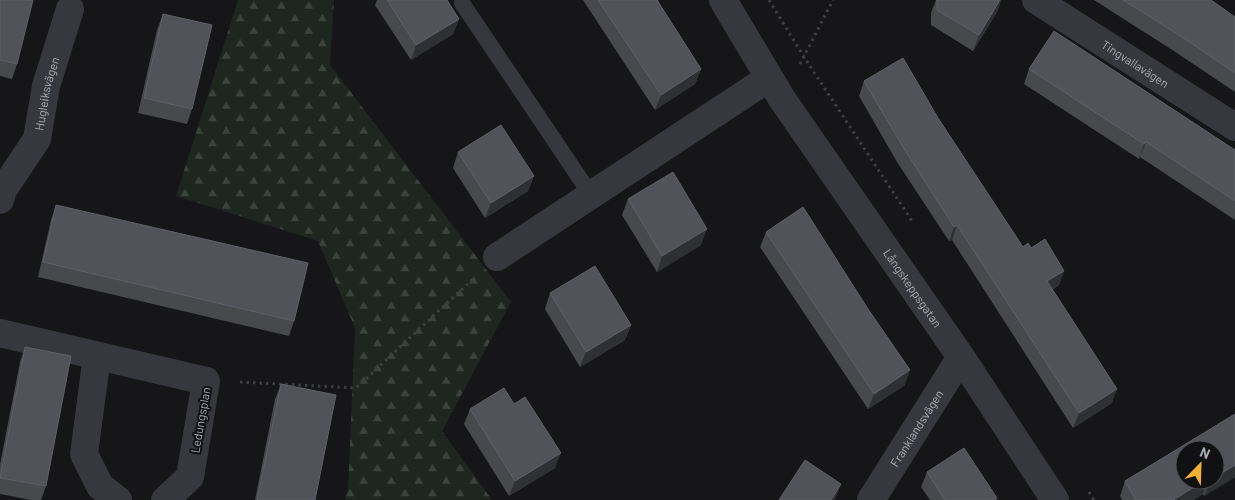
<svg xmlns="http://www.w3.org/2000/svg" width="1235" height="500" font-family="Barlow,sans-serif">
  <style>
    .forest { fill: url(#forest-firs) }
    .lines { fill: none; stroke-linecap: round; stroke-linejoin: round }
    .path { stroke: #3d3f44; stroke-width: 3; stroke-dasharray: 2.5 4; stroke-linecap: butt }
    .lane { stroke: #37383d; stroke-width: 16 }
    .street { stroke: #37383d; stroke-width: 28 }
    .wall { fill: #47494d; fill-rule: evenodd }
    .shaded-wall { fill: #2f3033 }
    .building { fill: #525359; stroke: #5f6168 }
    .labels { text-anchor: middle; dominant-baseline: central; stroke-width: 4; stroke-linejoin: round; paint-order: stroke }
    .street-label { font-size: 12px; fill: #a8adb8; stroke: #111113 }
  </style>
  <defs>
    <pattern id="forest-firs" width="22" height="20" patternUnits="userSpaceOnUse" patternTransform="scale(1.25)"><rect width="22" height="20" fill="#1e261f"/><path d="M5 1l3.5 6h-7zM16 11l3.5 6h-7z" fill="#3c433d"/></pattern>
  </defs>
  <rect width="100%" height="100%" fill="#161618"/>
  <!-- forest -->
  <path class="forest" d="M238 0H334L330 65 511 302 442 431 492 500H345L348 490 355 328 318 241 176 196Z"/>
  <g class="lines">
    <!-- path -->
    <path class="path" d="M769 0 804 57 912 221
      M800 64 833 0
      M240 382 356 388 473 279
      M1089 492 1094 500"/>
    <!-- lane -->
    <path class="lane" d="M462 3 591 195"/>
    <!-- street -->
    <g class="street">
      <path id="s1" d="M723 0 782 99 961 357 1055 500"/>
      <path id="s2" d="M1036 0 1235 127"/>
      <path id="s3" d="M0 200 3 190 37 139 46 86 70 9"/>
      <path d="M497 257 769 78"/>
      <path d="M0 333 206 381 190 477 165 500"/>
      <path d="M97 356 84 454 100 486 118 500"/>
      <path id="s4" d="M871 500 961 357"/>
    </g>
  </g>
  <!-- wall -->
  <path class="wall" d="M0 0 17 64 12 79 0 76Z
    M377 0H447L459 19 453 34 411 60 375 5Z
    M583 0H657L701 69 695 84 655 110Z
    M936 0H1001L997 12 973 51 931 25V13Z
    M1094 0H1211L1235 17V92L1177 53Z
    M163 14 192 109 187 124 138 113 157 30Z
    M1029 69 1235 150V220L1140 157 1139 159 1024 84Z
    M864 81 938 118 1023 247 1031 248 1064 271 1059 285 1052 290 1112 403 1073 428 952 240 949 241 897 162 859 96Z
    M458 152 534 176 528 191 485 218 453 168Z
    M628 199 701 245 657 272 622 215Z
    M56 205 294 321 289 336 38 277 51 220Z
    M766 232 905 385 868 409 760 247Z
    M550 293 631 325 625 340 580 367 545 309Z
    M25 347 46 486 41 500H31L0 494V464L20 362Z
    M281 384 315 500H255L275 399Z
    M514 404 555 468 509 496 464 424 470 409Z
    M1235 414V477L1204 496 1203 494 1193 500H1122L1120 496 1125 481ZM1185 450H1215V480H1185Z
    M927 472 997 500H930L921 487Z"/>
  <!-- shaded-wall -->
  <path class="shaded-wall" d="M1000 0H1001L997 12 973 51 979 35Z
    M459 19 453 34 411 60 416 45Z
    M701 69 695 84 655 110 661 95Z
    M1146 142 1140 157 1139 159 1144 144Z
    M534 176 528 191 485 218 491 203Z
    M957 225 952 240 949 241 954 227Z
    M707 229 701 245 657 272 662 256Z
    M1064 271 1059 285 1042 296 1047 281Z
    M631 325 625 340 580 367 586 352Z
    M910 370 905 385 868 409 874 394Z
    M1117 389 1112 403 1073 428 1079 413Z
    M561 453 555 468 509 496 515 481Z
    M1235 465V477L1204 496 1210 480H1215V477Z
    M1206 480H1208L1203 494 1193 500H1173Z
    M841 484 835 500H831Z"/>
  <!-- building -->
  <path class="building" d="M0 0H33L17 64 0 60Z
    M387 0H447L459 19 416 45Z
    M598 0H657L701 69 661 95Z
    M937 0H1000L979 35 937 10Z
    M1123 0H1211L1235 17V73L1182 37Z
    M163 14 212 25 192 109 144 98Z
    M1054 31 1235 150V201L1146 142 1144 144 1029 69Z
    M903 58 938 118 1023 247 1028 243 1031 248 1045 239 1064 271 1047 281 1117 389 1079 413 957 225 954 227 903 147 864 81Z
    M501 125 534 176 491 203 458 152Z
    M673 172 707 229 662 256 628 199Z
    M56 205 308 263 294 321 43 262Z
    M803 207 868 309 910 370 874 394 766 232Z
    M595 266 631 325 586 352 550 293Z
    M25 347 71 356 46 486 0 478Z
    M281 384 336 395 315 500H257Z
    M504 388 514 404 525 397 561 453 515 481 470 409Z
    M1235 414V465L1215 477V450H1185V480H1206L1173 500H1136L1125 481Z
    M964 448 997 498 995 500H945L927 472Z
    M805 460 841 484 831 500H779Z"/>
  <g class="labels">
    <!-- street labels -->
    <g class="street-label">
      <text stroke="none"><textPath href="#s2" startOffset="118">Tingvallavägen</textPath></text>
      <text stroke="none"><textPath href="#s3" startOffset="118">Hugleiksvägen</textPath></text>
      <text stroke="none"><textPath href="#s1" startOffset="345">Långskeppsgatan</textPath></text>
      <text transform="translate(200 420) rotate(-80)">Ledungsplan</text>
      <text stroke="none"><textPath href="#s4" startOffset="85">Franklandsvägen</textPath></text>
    </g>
  </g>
  <!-- north arrow -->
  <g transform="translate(1200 465) rotate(23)"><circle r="24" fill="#111113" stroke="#4d4f55"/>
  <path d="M0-4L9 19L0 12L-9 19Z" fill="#f2b134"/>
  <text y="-8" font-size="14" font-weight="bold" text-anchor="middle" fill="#a8adb8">N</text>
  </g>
</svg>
